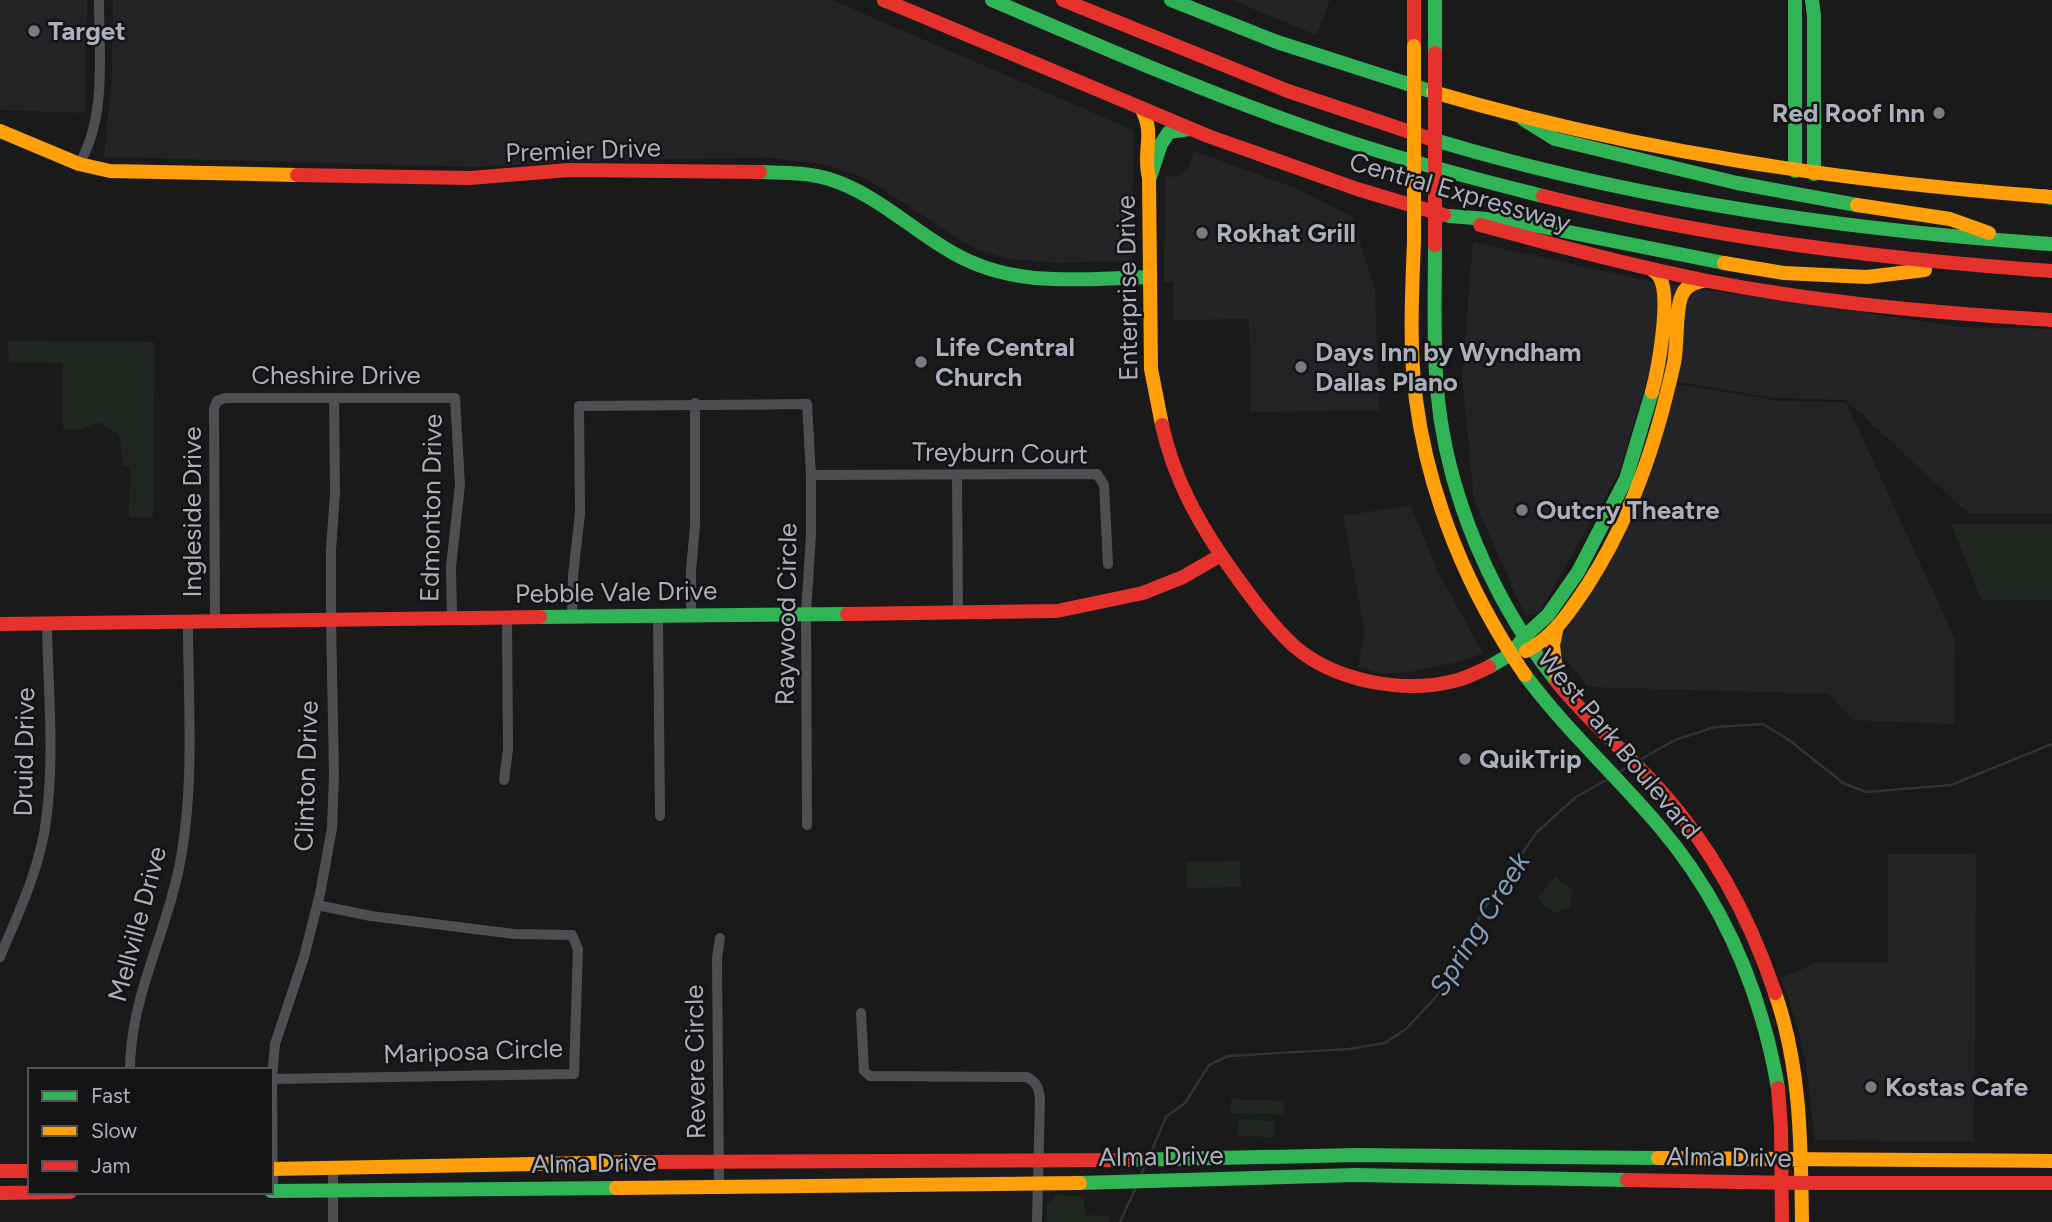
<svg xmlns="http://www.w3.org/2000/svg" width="2052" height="1222" font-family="Figtree,sans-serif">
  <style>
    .built { fill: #242426 }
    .green { fill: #202721 }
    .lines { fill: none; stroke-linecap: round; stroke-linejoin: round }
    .stream { stroke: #2d343c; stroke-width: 2.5 }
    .street { stroke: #4e4f53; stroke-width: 10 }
    .fast { stroke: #30b455; stroke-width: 14 }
    .slow { stroke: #ff9f0a; stroke-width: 14 }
    .jam { stroke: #e5322d; stroke-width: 14 }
    .slow-bridge { stroke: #ff9f0a; stroke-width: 14 }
    .jam-bridge { stroke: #e5322d; stroke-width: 14 }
    .poi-dot { fill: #787c82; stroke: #141416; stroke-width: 2.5 }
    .labels { text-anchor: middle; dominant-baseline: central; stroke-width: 5; stroke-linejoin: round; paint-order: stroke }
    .poi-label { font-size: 26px; font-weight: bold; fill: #abb0ba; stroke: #141416; text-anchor: start }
    .street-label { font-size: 26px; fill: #abb0ba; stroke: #141416 }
    .water-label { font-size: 28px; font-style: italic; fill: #839cb5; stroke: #141416 }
  </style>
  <rect width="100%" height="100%" fill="#1a1a1a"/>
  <!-- built -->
  <path class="built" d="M0 0H87L85 113 0 110Z
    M113 0H832L1133 130 1132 261 1057 263 1010 259 978 250 963 242 869 180 828 165 770 158 615 160 473 167 104 157 112 79Z
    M1232 0H1330L1316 35Z
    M1194 151 1298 189 1352 216 1375 291 1379 410 1251 412 1249 319 1173 320V282H1164L1165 176 1179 177 1188 168Z
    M1473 242 1653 282 1961 327 2052 329V513H1968L1846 400 1775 398 1648 377 1618 475 1538 614 1525 615 1474 500 1462 377Z
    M1676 384 1781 401 1846 402 1955 639 1954 724 1853 720 1829 694 1588 687 1556 647 1631 522Z
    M1410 505 1439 574 1483 653 1457 662 1404 673H1378L1358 667 1365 632 1343 516Z
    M1888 854H1976L1974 1142 1815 1140 1806 1063 1794 1015 1781 978 1816 963 1888 962Z"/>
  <!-- green -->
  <path class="green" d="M8 341 154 342 153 517H129L130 466H122L121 443 118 435 101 423H95L83 429H63V363L9 362Z
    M1952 524H2052V600H1981Z
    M1240 861 1241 887 1187 888 1186 862Z
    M1556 876 1573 891 1570 908 1554 913 1537 898Z
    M1231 1099 1285 1101 1284 1115 1258 1113V1102L1257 1114 1231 1113Z
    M1239 1119 1274 1121V1137L1238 1136Z
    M1056 1195 1084 1196 1085 1215 1110 1216 1108 1222H1046L1047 1203 1051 1202Z"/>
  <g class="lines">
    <!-- stream -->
    <path class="stream" d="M1638 761 1675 740 1715 727 1763 724 1789 740 1843 783 1866 792 1951 785 2052 744
      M1616 774 1629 766
      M1150 1155 1166 1117 1185 1103 1209 1065 1228 1056 1349 1049 1385 1043 1406 1029 1444 988 1484 909 1537 832 1576 797 1608 779
      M1140 1177 1146 1164
      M1120 1222 1136 1187"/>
    <!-- street -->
    <path class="street" d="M79 164C107 117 99 54 99 0
      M811 475 1097 474 1104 485 1108 564
      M957 475 958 613
      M658 616 660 816
      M691 616V571L695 525V403
      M572 617 573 576 580 513 579 406 807 404 811 475V535L806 614 807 825
      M215 622 214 409 217 401 225 398H455L460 485 451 567 452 618
      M504 780 508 750 507 618
      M0 957C18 914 40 868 46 821 55 757 48 689 47 624
      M861 1013 864 1071 870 1076 1027 1077C1038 1083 1039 1089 1040 1100L1037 1222
      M130 1070C130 997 167 933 180 863 195 784 188 702 188 623
      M272 1079 574 1074 578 949 572 935 514 934 371 916 317 905
      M719 1186 717 958 720 938
      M273 1191 272 1079 275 1044 304 957 320 894 332 828 334 775 331 619V550L335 493 334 399
      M333 1222V1168"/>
    <!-- fast -->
    <path class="fast" d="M992 0C1095 44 1197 89 1303 126 1381 154 1462 176 1543 196
      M1171 0 1277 42 1433 92
      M1435 0V53
      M1795 0V171
      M1812 0 1814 16V174
      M1523 119 1555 139 1737 183 1857 205
      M1431 139C1633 200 1842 230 2052 244
      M760 172C784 173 806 172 829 179 885 196 926 246 981 266 1034 286 1095 278 1150 277
      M1150 177 1161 144 1169 132 1190 129
      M2044 196 2052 198
      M1449 216 1513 221 1724 263
      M1435 245C1435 293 1433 341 1437 389 1446 494 1492 600 1557 682
      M540 617 847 614
      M1489 667 1511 654 1525 636 1548 615 1578 572 1626 479 1652 392
      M1525 675C1565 729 1615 774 1659 826 1723 901 1761 991 1778 1088
      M1127 1160 1356 1155 1658 1158
      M1080 1183 1355 1175 1627 1180
      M271 1191 616 1188"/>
    <!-- slow -->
    <path class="slow" d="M884 0 886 1
      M1433 92C1638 152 1840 181 2052 197
      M1141 108C1156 134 1142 151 1149 178L1151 369 1162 425
      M0 131 79 164 110 171 297 175
      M1857 205 1950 219 1989 233
      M1414 241C1412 294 1409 348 1416 400 1429 499 1469 593 1525 675
      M1724 263 1784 273 1867 277 1925 270
      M1651 269C1654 271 1657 273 1659 276 1672 295 1658 370 1652 392
      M1557 627 1553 645 1557 680
      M1526 651C1554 637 1570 611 1587 586 1632 516 1656 444 1674 363 1678 344 1675 310 1682 295 1686 285 1694 283 1703 281
      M1775 993C1801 1067 1801 1144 1802 1222
      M1658 1158 2052 1161
      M271 1169 643 1162
      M616 1188 1080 1183"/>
    <!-- jam -->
    <path class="jam" d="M884 0 1208 136 1357 189 1444 215
      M1063 0 1288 91 1431 139
      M1414 0V46
      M297 175 471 178 569 170 760 172
      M1543 196C1710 238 1880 259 2052 271
      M1480 225C1556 245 1631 266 1708 281 1821 303 1937 313 2052 320
      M1162 425C1174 480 1200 526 1233 572 1252 598 1270 624 1294 646 1334 681 1403 694 1454 681 1467 678 1478 672 1489 667
      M847 614 1057 611 1143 593 1183 577 1221 555
      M0 624 540 617
      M1557 682C1588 721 1627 753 1660 790 1713 849 1750 918 1775 993
      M1778 1088 1781 1128 1782 1222
      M643 1162 1127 1160
      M0 1171H30
      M1627 1180 1801 1183H2052
      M0 1193 70 1192"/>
    <!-- slow-bridge -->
    <path class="slow-bridge" d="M1414 46V241"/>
    <!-- jam-bridge -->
    <path class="jam-bridge" d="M1435 53V245"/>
  </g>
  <!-- markers -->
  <g class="poi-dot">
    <circle cx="34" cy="31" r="7"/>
    <circle cx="1939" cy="113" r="7"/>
    <circle cx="1202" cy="233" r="7"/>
    <circle cx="921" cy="362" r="7"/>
    <circle cx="1301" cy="367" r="7"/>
    <circle cx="1522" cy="510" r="7"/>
    <circle cx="1465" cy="759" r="7"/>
    <circle cx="1871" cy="1087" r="7"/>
  </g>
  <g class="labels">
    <!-- poi labels -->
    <g class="poi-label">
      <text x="48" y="31">Target</text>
      <text x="1925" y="113" text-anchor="end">Red Roof Inn</text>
      <text x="1216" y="233">Rokhat Grill</text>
      <text x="935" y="347">Life Central<tspan x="935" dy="30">Church</tspan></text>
      <text x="1315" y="352">Days Inn by Wyndham<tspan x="1315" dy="30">Dallas Plano</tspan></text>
      <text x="1536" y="510">Outcry Theatre</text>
      <text x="1479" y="759">QuikTrip</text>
      <text x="1885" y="1087">Kostas Cafe</text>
    </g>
    <!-- street labels -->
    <g class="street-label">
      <text transform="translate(583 150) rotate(-2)">Premier Drive</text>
      <text transform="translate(1460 192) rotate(16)">Central Expressway</text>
      <text transform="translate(1127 288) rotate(-91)">Enterprise Drive</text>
      <text x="336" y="375">Cheshire Drive</text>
      <text transform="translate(1000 453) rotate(1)">Treyburn Court</text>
      <text transform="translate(431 508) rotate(-89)">Edmonton Drive</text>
      <text transform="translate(192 512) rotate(-90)">Ingleside Drive</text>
      <text transform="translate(616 592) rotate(-1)">Pebble Vale Drive</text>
      <text transform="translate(786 614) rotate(-89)">Raywood Circle</text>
      <text transform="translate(1619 744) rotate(50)">West Park Boulevard</text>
      <text transform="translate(24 752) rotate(-89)">Druid Drive</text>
      <text transform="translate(306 776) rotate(-88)">Clinton Drive</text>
      <text transform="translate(137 924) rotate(-75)">Mellville Drive</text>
      <text transform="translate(473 1051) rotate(-2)">Mariposa Circle</text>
      <text transform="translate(695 1062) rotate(-91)">Revere Circle</text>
      <text transform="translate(1161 1156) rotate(-1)">Alma Drive</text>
      <text transform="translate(1729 1157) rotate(1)">Alma Drive</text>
      <text transform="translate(594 1163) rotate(-1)">Alma Drive</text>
    </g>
    <!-- water labels -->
    <g class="water-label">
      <text transform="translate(1479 924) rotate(-58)">Spring Creek</text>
    </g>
  </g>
  <!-- legend -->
  <rect x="28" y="1068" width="245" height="126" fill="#141416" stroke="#505258" stroke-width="2"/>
  <rect x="42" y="1091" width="35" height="10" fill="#30b455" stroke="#505258" stroke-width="2"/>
  <text x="91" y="1103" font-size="21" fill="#abb0ba">Fast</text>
  <rect x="42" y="1126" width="35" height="10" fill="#ff9f0a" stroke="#505258" stroke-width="2"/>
  <text x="91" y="1138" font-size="21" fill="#abb0ba">Slow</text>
  <rect x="42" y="1161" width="35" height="10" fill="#e5322d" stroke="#505258" stroke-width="2"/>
  <text x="91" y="1173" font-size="21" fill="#abb0ba">Jam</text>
</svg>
